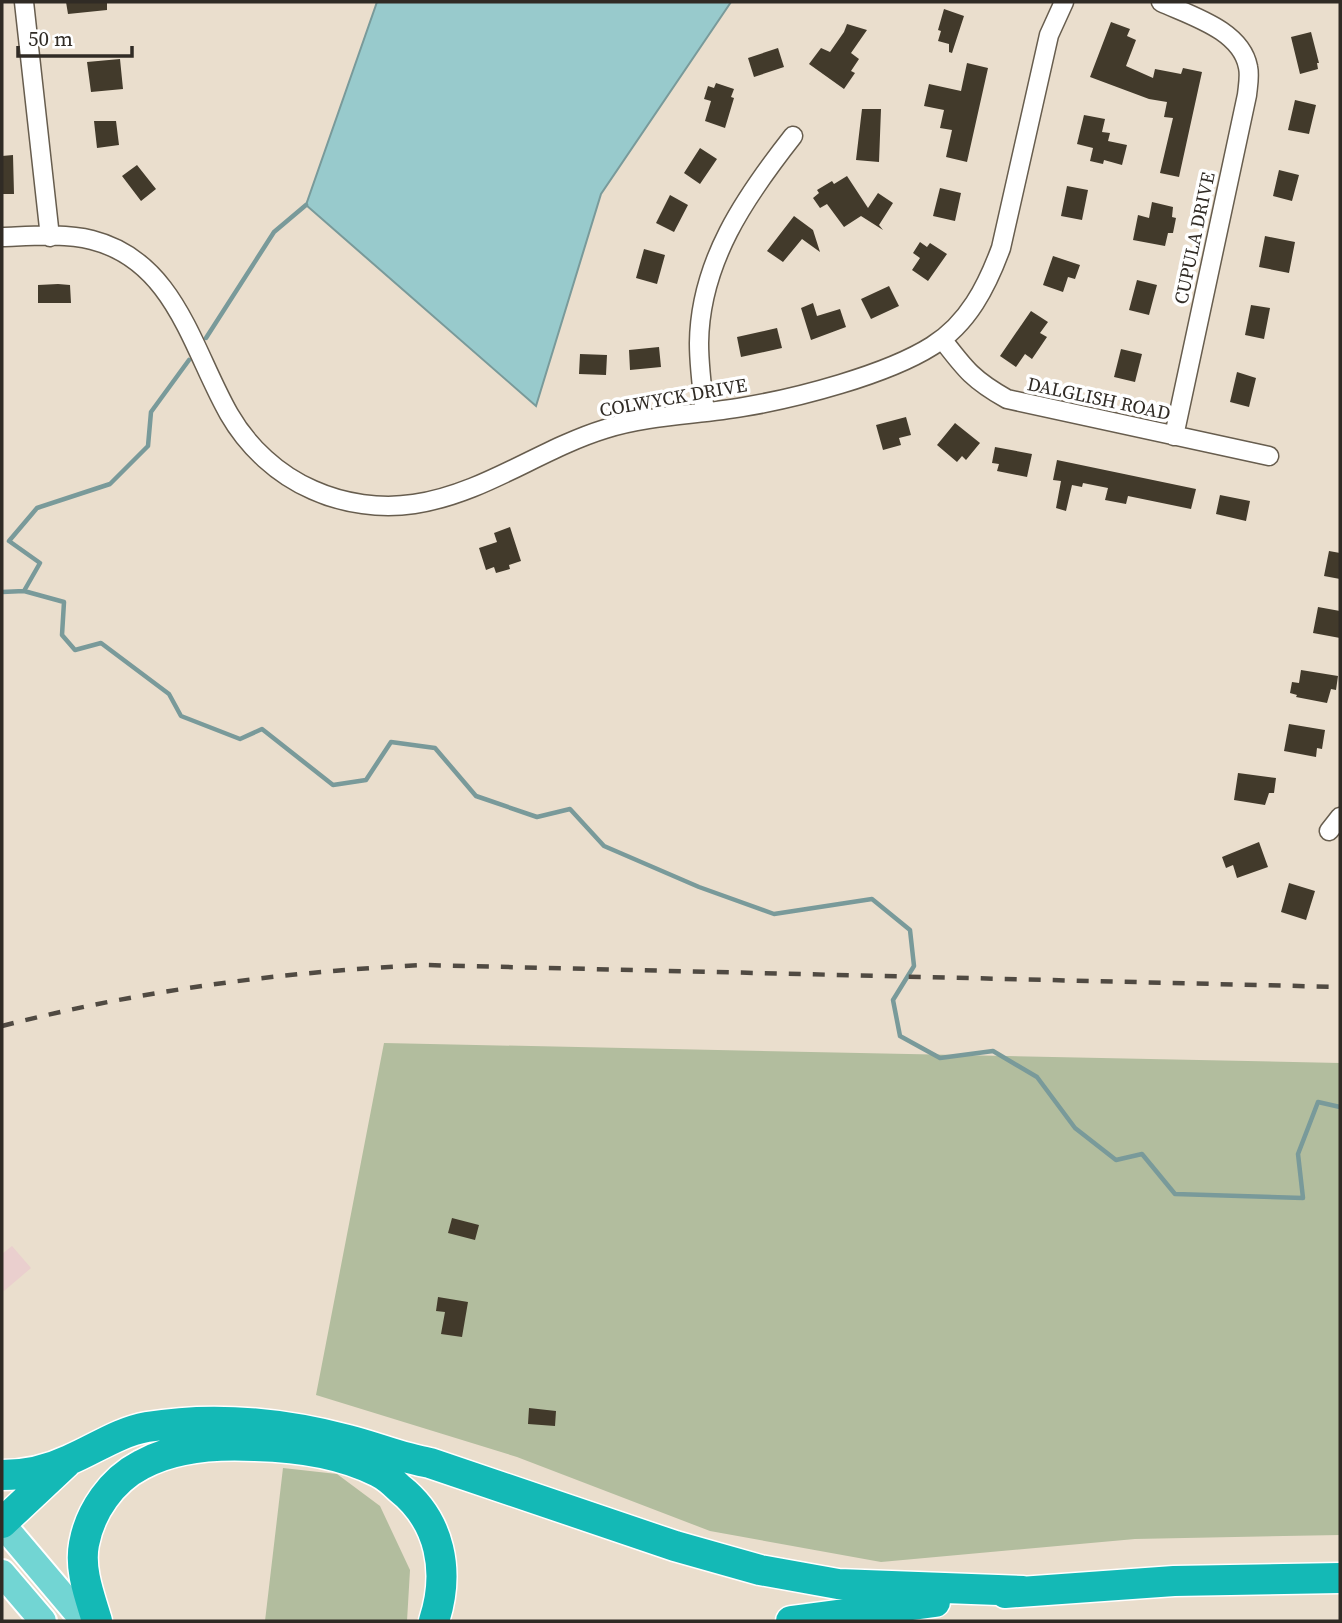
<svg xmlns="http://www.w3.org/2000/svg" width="1342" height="1623" font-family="'Source Serif 4',serif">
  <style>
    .industrial { fill: #eacfce }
    .green { fill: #b2bd9e }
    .water { fill: #98cacc; stroke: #799a9a; stroke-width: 2 }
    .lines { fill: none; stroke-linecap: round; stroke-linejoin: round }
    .stream { stroke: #799a9a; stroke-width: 4.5 }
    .building { fill: #423a2b }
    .street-casing { stroke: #675d4e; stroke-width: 21 }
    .primary-casing { stroke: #fff; stroke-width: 30 }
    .highway-casing { stroke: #fff; stroke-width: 33 }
    .street { stroke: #fff; stroke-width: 18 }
    .primary { stroke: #72d5d3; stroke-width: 26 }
    .highway { stroke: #14b9b6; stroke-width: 30 }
    .rail { stroke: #504a42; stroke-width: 4.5; stroke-dasharray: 12 12; stroke-linecap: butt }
    .labels { text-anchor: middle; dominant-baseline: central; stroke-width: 7; stroke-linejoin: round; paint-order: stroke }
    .street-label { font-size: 19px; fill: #302b25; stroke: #fff }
  </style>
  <rect width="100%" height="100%" fill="#eadecd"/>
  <!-- industrial -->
  <path class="industrial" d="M12 1246 31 1268 4 1291 2 1289V1254Z"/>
  <!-- green -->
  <path class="green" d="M384 1043 1340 1063V1535L1135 1539 881 1562 710 1531 517 1457 316 1395Z
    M283 1468 337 1474 380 1506 410 1570 407 1621H265Z"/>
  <!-- water -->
  <path class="water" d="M377 2H731L601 194 536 406 306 205Z"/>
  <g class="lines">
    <!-- stream -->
    <path class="stream" d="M206 338 274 232 306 205
      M24 591 64 602 62 635 75 650 101 643 169 694 181 716 240 739 262 729 333 785 366 780 391 742 435 748 476 796 537 817 570 809 604 846 699 887 774 914 872 899 910 930 914 966 893 1000 900 1036 940 1058 993 1051 1037 1077 1075 1128 1116 1160 1142 1154 1175 1194 1303 1198 1298 1154 1318 1102 1340 1107
      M2 592 24 591 40 563 9 541 37 508 110 484 148 446 151 412 189 360"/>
  </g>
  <!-- building -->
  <path class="building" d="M66 2H107V10L68 14Z
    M944 9 964 16 952 53 949 52V44L938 41 941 31 938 30Z
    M1111 22 1130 29 1127 36 1136 40 1126 66 1153 78 1155 69 1181 74 1183 68 1202 72 1179 177 1160 173 1173 118 1164 117 1167 102 1149 99 1090 77Z
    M847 24 867 30 851 53 859 59 851 71 855 73 844 89 809 64 821 48 830 52 844 32Z
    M1311 32 1319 63H1317L1318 69 1300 74 1291 37Z
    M778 48 784 67 754 77 748 58Z
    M120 59 123 89 91 92 87 62Z
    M967 63 988 68 967 162 946 157 952 130 940 128 944 110 924 106 929 84 961 91Z
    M716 83 734 89 731 97 734 98 725 128 705 121 711 101 704 99 708 86 714 88Z
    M1295 100 1316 105 1309 134 1288 130Z
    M862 109H881L879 162 856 160Z
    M1084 115 1105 119 1102 132 1110 133 1108 141 1127 145 1122 165 1104 160 1103 164 1090 161 1093 148 1077 144Z
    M94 121H116L119 145 97 148Z
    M700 148 717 159 700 184 684 173Z
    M13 155 14 194H2V156Z
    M137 165 156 189 141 201 122 176Z
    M1279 170 1299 175 1292 201 1273 196Z
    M847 176 868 208 878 193 893 203 879 225 883 230 861 216 844 227 827 204 820 208 813 198 819 193 817 190 832 181 834 184Z
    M1067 186 1088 190 1082 220 1061 216Z
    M940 188 961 193 955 221 933 216Z
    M670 195 688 205 674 232 656 223Z
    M1152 202 1173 207 1172 217 1176 218 1173 233H1168L1165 246 1133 240 1138 215 1149 218Z
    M794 216 813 230 820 252 802 239 783 262 767 251Z
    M1265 236 1295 242 1289 273 1259 267Z
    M920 242 927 247 930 243 947 254 928 281 912 270 920 258 913 253Z
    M644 249 665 255 657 284 636 278Z
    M1053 256 1080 265 1075 279 1068 277 1063 292 1043 285Z
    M1137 280 1157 285 1149 315 1129 310Z
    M58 284 70 285 71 303H38V285Z
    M889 286 899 306 871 319 861 299Z
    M813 303 817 316 840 309 846 327 811 340 801 308Z
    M1251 305 1270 308 1264 339 1245 335Z
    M1031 311 1048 322 1040 333 1047 337 1032 359 1025 354 1016 367 1000 356Z
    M777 328 782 348 741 357 737 337Z
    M659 347 661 367 630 370 629 350Z
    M1121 349 1142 354 1135 382 1114 377Z
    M580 354 607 355 606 375 579 374Z
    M1237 372 1256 378 1249 407 1230 402Z
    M906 417 911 435 899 438 901 445 883 450 876 425Z
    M955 423 980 443 966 460 962 456 957 462 937 445Z
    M995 447 1032 454 1027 477 997 471 999 464 992 463Z
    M1057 460 1196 489 1191 509 1128 496 1126 504 1105 500 1108 488 1083 483 1082 487 1072 485 1066 511 1056 508 1061 481 1053 480Z
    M1220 495 1250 501 1246 521 1216 514Z
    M510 527 521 561 509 565 510 569 496 573 494 567 486 570 479 548 497 542 494 533Z
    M1329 551 1340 553V579L1324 576Z
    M1318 607 1340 611V638L1313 633Z
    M1301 670 1338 676 1336 690 1331 689 1327 703 1296 697 1297 695 1290 693 1292 682 1299 683Z
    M1289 724 1325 730 1322 749 1317 748 1316 757 1284 751Z
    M1238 773 1276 778 1274 793H1269L1265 805 1234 800Z
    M1259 842 1268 867 1237 878 1233 865 1226 868 1222 857Z
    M1289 883 1315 891 1306 920 1281 912Z
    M452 1218 479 1225 475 1240 448 1233Z
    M438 1297 468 1302 462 1337 441 1334 445 1312 436 1311Z
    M529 1408 556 1411 555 1426 528 1424Z"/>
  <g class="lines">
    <!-- street casing -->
    <g class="street-casing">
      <path id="street" d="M24 2 50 237
        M1161 2C1191 16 1241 30 1248 67 1250 76 1248 85 1247 95L1174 436
        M2 237C31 236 64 233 92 240 175 261 192 349 229 414 248 447 278 475 313 490 344 504 381 509 414 504 483 494 540 449 605 429 649 415 698 415 743 407 797 398 886 375 932 346 968 324 987 286 1001 248L1049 35 1064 2
        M942 339C965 369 973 380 1007 399L1269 456
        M705 412C702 389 699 366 699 343 700 262 745 197 793 136
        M1329 831 1340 817"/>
    </g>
    <!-- primary casing -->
    <g class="primary-casing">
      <path id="primary" d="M2 1524 84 1621
        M2 1573 43 1621"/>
    </g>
    <!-- highway casing -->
    <g class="highway-casing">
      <path id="highway" d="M2 1475C24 1475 48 1470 69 1460 95 1449 119 1432 147 1427 214 1416 283 1423 348 1440 376 1447 401 1458 430 1463L675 1546 760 1570 838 1584 1023 1591
        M2 1523 66 1463
        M1005 1593 1174 1581 1340 1578
        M97 1621C90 1597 79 1570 84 1544 90 1511 112 1480 141 1465 175 1446 217 1444 255 1446 295 1447 341 1453 378 1472 386 1476 393 1482 399 1488 441 1521 450 1572 434 1621
        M791 1621 935 1602"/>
    </g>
    <!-- street -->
    <use href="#street" class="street"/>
    <!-- primary -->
    <use href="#primary" class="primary"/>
    <!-- highway -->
    <use href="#highway" class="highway"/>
    <!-- rail -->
    <path class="rail" d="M2 1026C142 990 280 972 424 965L1340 987"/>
  </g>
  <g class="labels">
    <!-- street labels -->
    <g class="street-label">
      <text transform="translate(1194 238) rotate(-78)">CUPULA DRIVE</text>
      <text transform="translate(673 397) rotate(-10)">COLWYCK DRIVE</text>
      <text transform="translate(1099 398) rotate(12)">DALGLISH ROAD</text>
    </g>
  </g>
  <!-- border -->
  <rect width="1342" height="1623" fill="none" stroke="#302b25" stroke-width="7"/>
  <!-- scale -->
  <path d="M18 46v10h114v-10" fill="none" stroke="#302b25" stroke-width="3.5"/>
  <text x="28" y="46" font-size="21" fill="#302b25" stroke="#ffffff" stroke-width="5" paint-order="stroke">50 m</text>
</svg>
